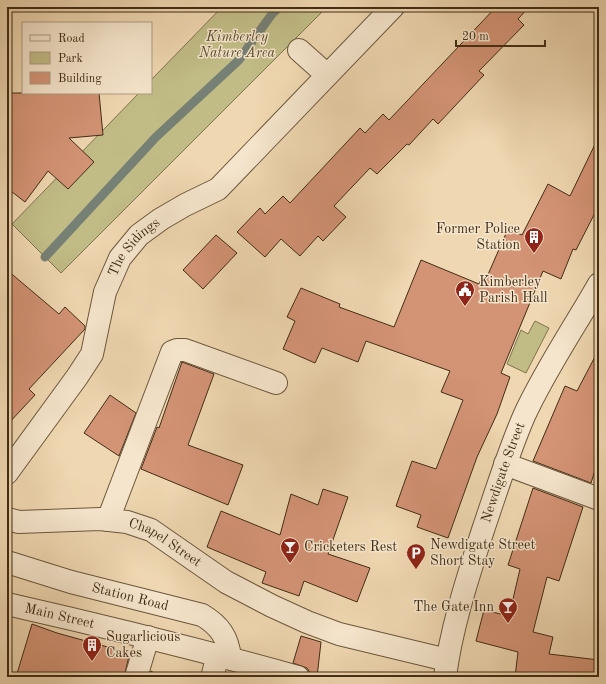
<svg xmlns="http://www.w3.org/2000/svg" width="606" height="684" font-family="'Old Standard TT',serif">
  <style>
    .green { fill: #c1bc86; stroke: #81744e }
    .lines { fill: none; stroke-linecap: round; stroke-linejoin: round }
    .stream { stroke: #778074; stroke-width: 9 }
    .building { fill: #d39375; stroke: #412d15 }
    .minor-casing { stroke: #6c583c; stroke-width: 24 }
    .minor { stroke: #f5e5cc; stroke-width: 22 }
    .labels { text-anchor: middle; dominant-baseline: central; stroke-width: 3; stroke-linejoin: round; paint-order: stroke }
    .park-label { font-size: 14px; font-style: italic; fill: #5b4a2c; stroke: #f5e5cc }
    .poi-label { font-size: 14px; fill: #412d15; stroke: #f5e5cc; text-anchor: start }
    .street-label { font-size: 14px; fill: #412d15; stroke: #f5e5cc }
  </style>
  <rect width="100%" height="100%" fill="#efd7b1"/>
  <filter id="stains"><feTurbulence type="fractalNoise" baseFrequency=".005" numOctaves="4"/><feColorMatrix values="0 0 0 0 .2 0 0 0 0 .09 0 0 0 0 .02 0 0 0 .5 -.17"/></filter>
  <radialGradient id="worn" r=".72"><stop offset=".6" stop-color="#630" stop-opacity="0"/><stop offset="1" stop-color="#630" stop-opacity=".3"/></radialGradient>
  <!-- green -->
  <path class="green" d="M222 7H327L61 273 12 224 139 93H151V80Z
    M535 321 549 328 526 373 507 364 521 330 528 334Z"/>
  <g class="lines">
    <!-- stream -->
    <path class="stream" d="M45 257 156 137 239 60 272 14 279 7"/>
  </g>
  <!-- building -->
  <path class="building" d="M496 7H529L518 19 524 25 479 71 484 75 438 124 433 119 409 145 407 144 377 174 370 168 334 206 346 217 323 241 318 236 300 256 281 239 265 257 237 232 260 208 265 214 283 196 290 203 360 128 365 133 383 114 389 120Z
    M7 93H99L103 135 69 138 94 162 68 189 48 171 25 202 7 188Z
    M599 136V205L576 250 573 249 561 279 543 271 501 373 510 377 497 414 477 457 448 538 417 527 421 515 396 506 412 461 436 469 463 400 441 392 450 371 366 341 358 362 322 348 315 363 283 349 295 321 287 317 301 288 340 304 339 307 394 327 421 260 479 284 482 277 486 279 508 229 522 235 548 184 570 196Z
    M216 235 237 253 203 289 183 270Z
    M7 270 59 314 65 307 85 326V329L29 389 35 395 7 425Z
    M599 349V458L591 483 533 461 565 386 577 391Z
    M182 362 214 374 188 445 243 465 228 505 141 469 157 427 159 428Z
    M110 395 136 413 119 456 84 433Z
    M533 488 583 507 559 581 547 577 533 632 553 637 549 654 599 660V677H515L518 652 476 641 484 610 509 616 520 569 508 565Z
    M323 489 348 497 328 554 370 568 357 602 304 581 299 596 262 583 266 572 207 547 221 511 280 535 291 494 318 505Z
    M32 624 57 633 122 651 129 656 124 677H16Z
    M301 636 321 642 317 677H310V673L307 668 293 663Z
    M151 671 160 677H149Z"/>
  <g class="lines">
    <!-- minor casing -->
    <g class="minor-casing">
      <g id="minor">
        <path d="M299 50 327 75"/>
        <path d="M505 464 599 499"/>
        <path id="s1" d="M7 473 77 377 92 354 105 292 120 258 139 235 161 219 185 205 218 189 393 7"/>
        <path id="s2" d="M7 519 19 522 100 519 127 522 151 530 226 582 272 606 307 622 339 634 447 660"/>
        <path d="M108 520 172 352 177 350H185L276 383"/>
        <path id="s3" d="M7 562 71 582 202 615C219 625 228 637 230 658"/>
        <path id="s4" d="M7 604C104 626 201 650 298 677"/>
        <path d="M213 674 218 654"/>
        <path d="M136 677 148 637"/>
        <path id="s5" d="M445 677C451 628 468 577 483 530 496 492 508 453 524 416 545 370 574 328 599 284"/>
      </g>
    </g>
    <!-- minor -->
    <use href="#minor" class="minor"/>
  </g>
  <!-- icons -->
  <defs>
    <g id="building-pin" transform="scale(1)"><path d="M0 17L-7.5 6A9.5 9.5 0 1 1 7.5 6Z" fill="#8f2418" stroke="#f5e5cc"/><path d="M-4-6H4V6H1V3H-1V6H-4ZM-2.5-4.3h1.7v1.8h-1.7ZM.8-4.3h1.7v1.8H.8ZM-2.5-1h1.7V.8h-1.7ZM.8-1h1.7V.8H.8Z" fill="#fff"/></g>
    <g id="civic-pin" transform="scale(1)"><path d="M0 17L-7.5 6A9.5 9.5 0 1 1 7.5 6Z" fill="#8f2418" stroke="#f5e5cc"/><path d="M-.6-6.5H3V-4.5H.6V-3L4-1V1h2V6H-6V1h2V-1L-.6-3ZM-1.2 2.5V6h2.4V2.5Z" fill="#fff"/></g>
    <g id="bar-pin" transform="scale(1)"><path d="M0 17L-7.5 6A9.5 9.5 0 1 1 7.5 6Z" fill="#8f2418" stroke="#f5e5cc"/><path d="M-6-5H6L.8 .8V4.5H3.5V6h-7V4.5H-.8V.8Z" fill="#fff"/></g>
    <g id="parking-pin" transform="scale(1)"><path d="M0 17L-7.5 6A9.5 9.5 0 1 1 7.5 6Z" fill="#8f2418" stroke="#f5e5cc"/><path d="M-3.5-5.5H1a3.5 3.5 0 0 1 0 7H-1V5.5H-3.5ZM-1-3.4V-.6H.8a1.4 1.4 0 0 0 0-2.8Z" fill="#fff"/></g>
  </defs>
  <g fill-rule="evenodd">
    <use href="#building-pin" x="534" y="237"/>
    <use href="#civic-pin" x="465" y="290"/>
    <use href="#bar-pin" x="290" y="547"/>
    <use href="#parking-pin" x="416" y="553"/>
    <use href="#bar-pin" x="508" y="607"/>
    <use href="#building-pin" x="92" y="645"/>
  </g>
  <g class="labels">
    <!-- park labels -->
    <g class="park-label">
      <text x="237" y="37">Kimberley<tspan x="237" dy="16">Nature Area</tspan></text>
    </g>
    <!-- poi labels -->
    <g class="poi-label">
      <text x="520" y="229" text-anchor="end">Former Police<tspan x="520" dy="16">Station</tspan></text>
      <text x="479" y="282">Kimberley<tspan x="479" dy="16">Parish Hall</tspan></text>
      <text x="430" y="545">Newdigate Street<tspan x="430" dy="16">Short Stay</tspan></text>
      <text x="304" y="547">Cricketers Rest</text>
      <text x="494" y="607" text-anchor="end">The Gate Inn</text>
      <text x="106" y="637">Sugarlicious<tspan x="106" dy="16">Cakes</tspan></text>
    </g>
    <!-- street labels -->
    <g class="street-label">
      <text stroke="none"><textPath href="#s1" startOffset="264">The Sidings</textPath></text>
      <text stroke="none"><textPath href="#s5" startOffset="213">Newdigate Street</textPath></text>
      <text stroke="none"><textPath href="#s2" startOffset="164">Chapel Street</textPath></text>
      <text stroke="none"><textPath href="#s3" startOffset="128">Station Road</textPath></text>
      <text stroke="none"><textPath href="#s4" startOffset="54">Main Street</textPath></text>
    </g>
  </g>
  <!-- margin -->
  <rect width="606" height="684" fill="none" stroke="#efd7b1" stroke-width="24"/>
  <rect x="8" y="8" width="590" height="668" fill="none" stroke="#412d15" stroke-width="2"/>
  <rect x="12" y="12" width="582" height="660" fill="none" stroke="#412d15"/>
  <!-- legend -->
  <rect x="22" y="22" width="130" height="72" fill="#f5e5cc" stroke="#ad9b83"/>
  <rect x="30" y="35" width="20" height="6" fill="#f5e5cc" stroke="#ad9b83"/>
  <text x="58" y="42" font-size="12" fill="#412d15">Road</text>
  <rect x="30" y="52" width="20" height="12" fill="#c1bc86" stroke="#ad9b83"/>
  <text x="58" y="62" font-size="12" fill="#412d15">Park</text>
  <rect x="30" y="72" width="20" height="12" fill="#d39375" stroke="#ad9b83"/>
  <text x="58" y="82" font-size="12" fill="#412d15">Building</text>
  <!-- scale -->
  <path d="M456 40v6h89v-6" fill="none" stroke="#412d15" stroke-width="2"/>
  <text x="462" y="40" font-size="12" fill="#412d15" stroke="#f5e5cc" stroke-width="3" paint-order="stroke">20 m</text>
  <rect width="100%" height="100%" filter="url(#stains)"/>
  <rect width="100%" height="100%" fill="url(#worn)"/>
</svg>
